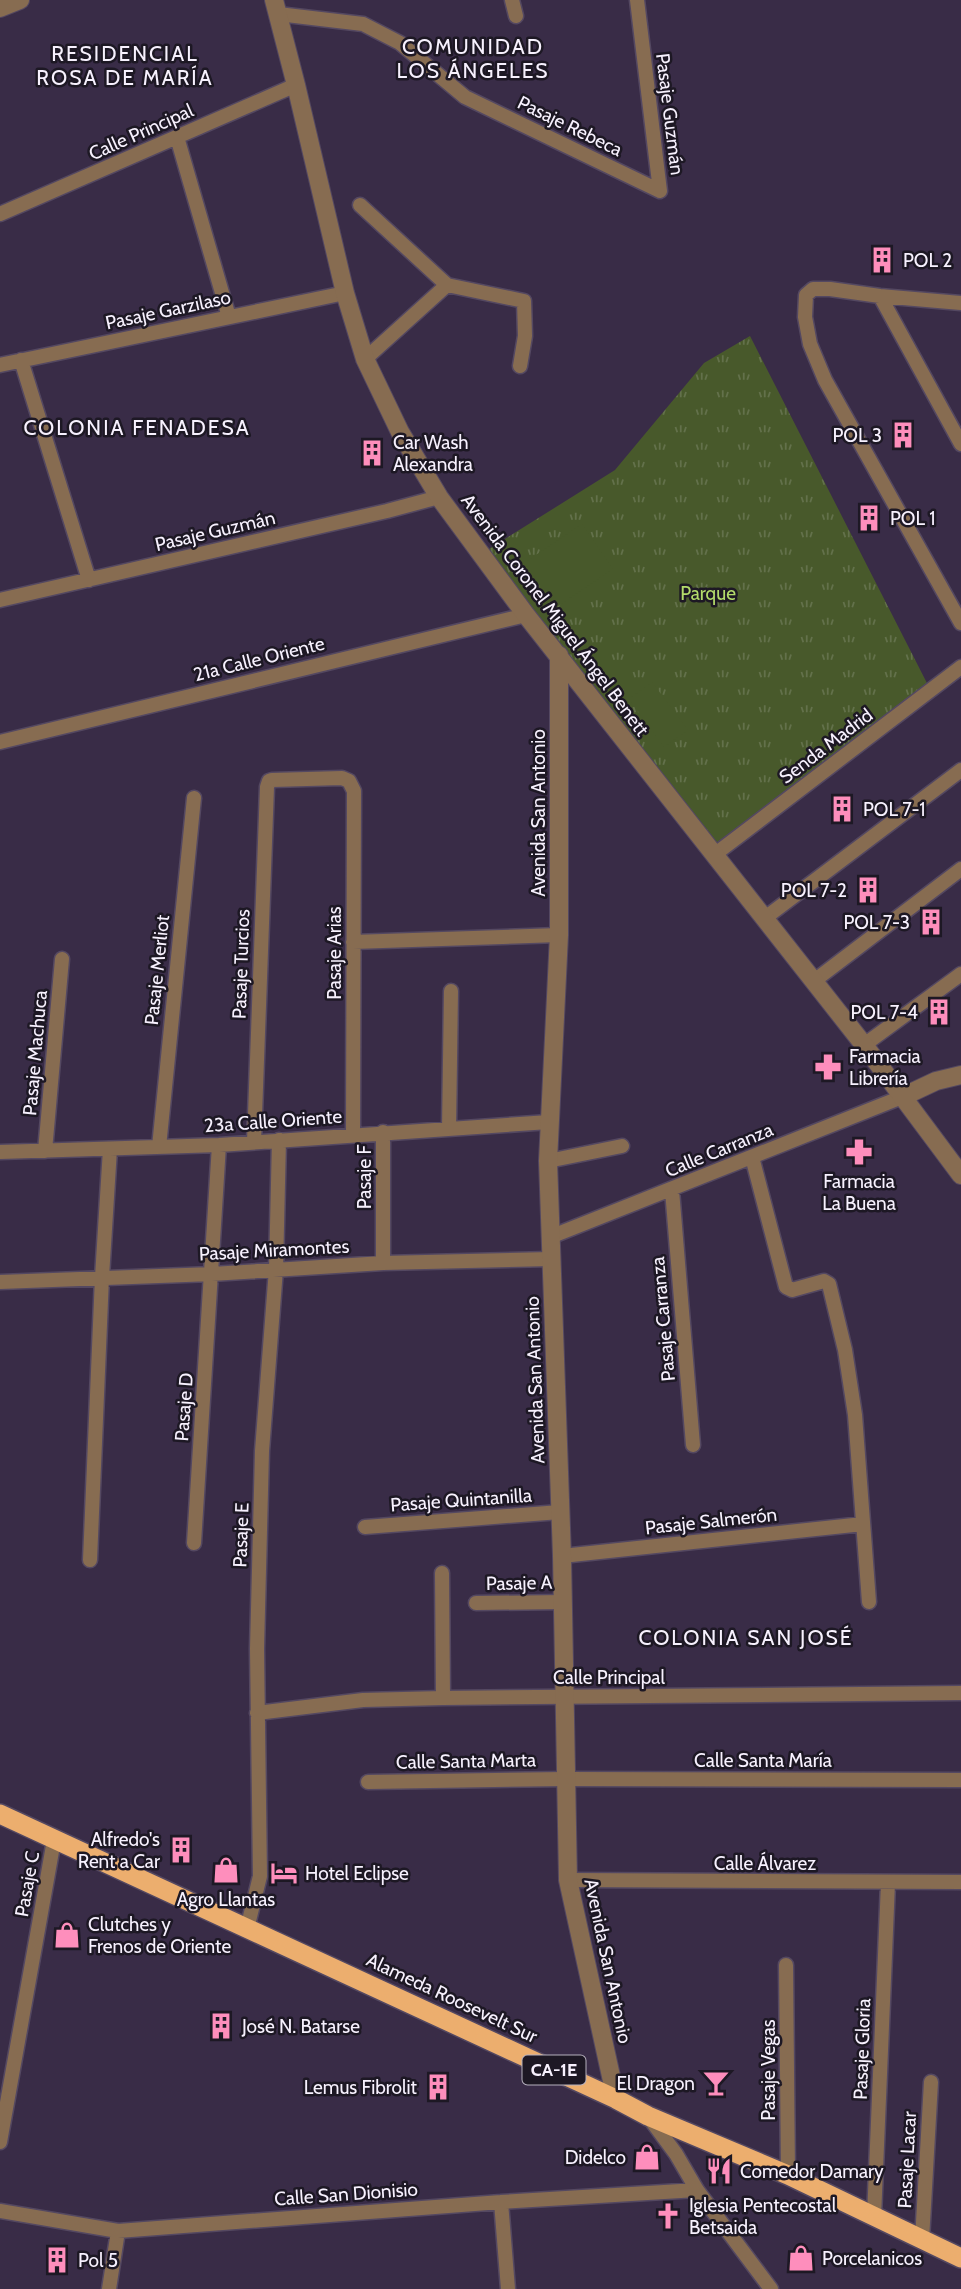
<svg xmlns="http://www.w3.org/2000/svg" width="961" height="2289" font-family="Cabin,sans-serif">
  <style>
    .grass { fill: url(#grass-tufts) }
    .garden { fill: #48592b }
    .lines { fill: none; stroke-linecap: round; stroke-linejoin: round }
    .minor-casing { stroke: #544861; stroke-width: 17 }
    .tertiary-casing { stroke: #544861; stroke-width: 20 }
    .trunk-casing { stroke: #544861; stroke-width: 22 }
    .minor { stroke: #876c51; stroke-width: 14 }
    .tertiary { stroke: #876c51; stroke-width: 18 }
    .trunk { stroke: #ecae6e; stroke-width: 19 }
    .labels { text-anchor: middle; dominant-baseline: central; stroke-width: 5; stroke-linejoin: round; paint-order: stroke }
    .shield { fill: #1d1824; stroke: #b6b0bd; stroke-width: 2 }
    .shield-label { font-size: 18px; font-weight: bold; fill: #f7f1fe }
    .street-label { font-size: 19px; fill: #f7f1fe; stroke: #1d1824 }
    .poi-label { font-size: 19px; fill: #f7f1fe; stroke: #1d1824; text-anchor: start }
    .park-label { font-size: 19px; fill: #b3db6b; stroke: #1d1824 }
    .neighbourhood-label { font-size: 21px; letter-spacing: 2px; fill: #f7f1fe; stroke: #1d1824 }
  </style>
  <defs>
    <pattern id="grass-tufts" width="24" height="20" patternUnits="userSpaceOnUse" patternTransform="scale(1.75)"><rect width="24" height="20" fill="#48592b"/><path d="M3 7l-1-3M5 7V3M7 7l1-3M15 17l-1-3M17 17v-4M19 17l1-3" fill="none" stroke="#63714b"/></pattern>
  </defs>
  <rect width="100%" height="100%" fill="#392c47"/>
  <!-- grass -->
  <path class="grass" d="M750 336 931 691 714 855 481 554 615 470 704 363Z"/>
  <!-- garden -->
  <path class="garden" d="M582 524 613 569 555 608 524 563Z
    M652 682 688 730 664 747 629 699Z"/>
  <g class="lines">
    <!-- minor casing -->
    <g class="minor-casing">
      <path id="minor" d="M512 0 516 16
        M637 0 660 191
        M278 14 363 24 400 43 465 97 660 191
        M177 137 229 317
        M360 205 447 285 524 301 525 336 520 366
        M0 214 296 85
        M880 296 961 444
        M961 303 880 296 830 289H813L806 295 805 317 810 344 825 380 961 623
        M365 359 447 285
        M21 360 89 580
        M0 365 345 293
        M0 600 387 511 439 497
        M0 742 526 615
        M714 855 961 667
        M765 918 961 770
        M353 942 559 935
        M814 981 961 869
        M864 1045 961 974
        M449 1129 451 991
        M254 1142 267 787 269 781 272 780 342 778 349 781 354 791 353 1134
        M159 1147 194 798
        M45 1151 62 959
        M0 1152 219 1145 549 1122
        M752 1157 786 1287 792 1290 824 1281 829 1284 845 1350 855 1415 869 1602
        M548 1161 622 1146
        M672 1190 693 1445
        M550 1237 902 1097
        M383 1263V1132
        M0 1282 212 1274 383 1263 551 1259
        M365 1527 560 1512
        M194 1543 219 1145
        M562 1556 863 1524
        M90 1560 102 1277 110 1149
        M442 1573 443 1698
        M476 1603 563 1602
        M257 1713 363 1700 443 1698 961 1693
        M368 1782 565 1779 961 1780
        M568 1880 961 1882
        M247 1929 260 1876 257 1649 262 1451 276 1269 279 1140
        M786 1965 788 2175
        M648 2116 676 2154 697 2190 771 2289
        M0 2142 54 1840
        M501 2202 508 2289
        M0 2211 118 2231 501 2202 697 2190
        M874 2217 888 1883
        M922 2240 931 2082
        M109 2289 118 2231"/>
    </g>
    <!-- tertiary casing -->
    <g class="tertiary-casing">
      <path id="tertiary" d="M274 0 296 85 345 293 365 359 400 432 439 497 526 615 864 1045 961 1175
        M0 8 20 0
        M559 655V935L548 1161 562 1556 568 1880 616 2099
        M902 1097 936 1081 961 1075"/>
    </g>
    <!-- trunk casing -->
    <g class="trunk-casing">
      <path id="trunk" d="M0 1814 616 2099 648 2116 788 2175 961 2258"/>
    </g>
    <!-- minor -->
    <use href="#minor" class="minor"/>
    <!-- tertiary -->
    <use href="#tertiary" class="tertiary"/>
    <!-- trunk -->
    <use href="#trunk" class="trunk"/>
  </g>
  <!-- icons -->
  <defs>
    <g id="building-bare" transform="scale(2.1)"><path d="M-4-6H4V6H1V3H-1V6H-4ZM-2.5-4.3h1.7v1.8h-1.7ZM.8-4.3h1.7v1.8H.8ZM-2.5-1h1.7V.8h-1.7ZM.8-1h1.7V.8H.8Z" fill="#fe8ebc" stroke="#1d1824" stroke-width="2.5" paint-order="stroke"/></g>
    <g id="pharmacy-bare" transform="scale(2.1)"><path d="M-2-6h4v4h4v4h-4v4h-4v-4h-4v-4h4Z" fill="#fe8ebc" stroke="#1d1824" stroke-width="2.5" paint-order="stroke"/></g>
    <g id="shop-bare" transform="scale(2.1)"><path d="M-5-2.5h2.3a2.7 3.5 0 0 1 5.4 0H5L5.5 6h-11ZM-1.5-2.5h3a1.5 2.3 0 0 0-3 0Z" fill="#fe8ebc" stroke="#1d1824" stroke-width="2.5" paint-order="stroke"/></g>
    <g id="hotel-bare" transform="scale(2.1)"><path d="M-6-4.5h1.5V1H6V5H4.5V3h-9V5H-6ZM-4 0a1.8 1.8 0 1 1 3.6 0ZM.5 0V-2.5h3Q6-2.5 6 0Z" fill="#fe8ebc" stroke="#1d1824" stroke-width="2.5" paint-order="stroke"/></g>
    <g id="bar-bare" transform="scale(2.1)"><path d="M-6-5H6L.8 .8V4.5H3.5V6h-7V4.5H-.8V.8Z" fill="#fe8ebc" stroke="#1d1824" stroke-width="2.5" paint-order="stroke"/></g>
    <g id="restaurant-bare" transform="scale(2.1)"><path d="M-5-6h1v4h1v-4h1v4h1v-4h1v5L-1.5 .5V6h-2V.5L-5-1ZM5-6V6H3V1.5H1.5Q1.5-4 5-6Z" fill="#fe8ebc" stroke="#1d1824" stroke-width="2.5" paint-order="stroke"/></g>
    <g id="church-bare" transform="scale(2.1)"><path d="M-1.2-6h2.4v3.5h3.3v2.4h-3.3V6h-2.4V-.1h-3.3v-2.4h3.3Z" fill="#fe8ebc" stroke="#1d1824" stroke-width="2.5" paint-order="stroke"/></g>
  </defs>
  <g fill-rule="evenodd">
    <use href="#building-bare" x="882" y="260"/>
    <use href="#building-bare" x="903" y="435"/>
    <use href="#building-bare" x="372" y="453"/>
    <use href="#building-bare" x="869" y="518"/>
    <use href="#building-bare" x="842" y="809"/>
    <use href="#building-bare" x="868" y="890"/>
    <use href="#building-bare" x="931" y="922"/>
    <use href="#building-bare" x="939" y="1012"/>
    <use href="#pharmacy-bare" x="828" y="1067"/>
    <use href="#pharmacy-bare" x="859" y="1152"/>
    <use href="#building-bare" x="181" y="1850"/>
    <use href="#shop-bare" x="226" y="1870"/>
    <use href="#hotel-bare" x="284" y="1873"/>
    <use href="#shop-bare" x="67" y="1935"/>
    <use href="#building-bare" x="221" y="2026"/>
    <use href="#bar-bare" x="716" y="2083"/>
    <use href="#building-bare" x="438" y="2087"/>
    <use href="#shop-bare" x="647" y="2157"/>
    <use href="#restaurant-bare" x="719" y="2171"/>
    <use href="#church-bare" x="668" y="2216"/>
    <use href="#shop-bare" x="801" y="2258"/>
    <use href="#building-bare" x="57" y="2260"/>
  </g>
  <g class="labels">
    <!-- shield labels -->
    <rect class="shield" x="522.5" y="2055.5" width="63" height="29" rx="5"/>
    <g class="shield-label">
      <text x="554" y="2070">CA-1E</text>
    </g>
    <!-- street labels -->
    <g class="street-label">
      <text transform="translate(670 114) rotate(83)">Pasaje Guzmán</text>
      <text transform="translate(570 126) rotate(26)">Pasaje Rebeca</text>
      <text transform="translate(141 132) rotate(-24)">Calle Principal</text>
      <text transform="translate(168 310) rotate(-12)">Pasaje Garzilaso</text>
      <text transform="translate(215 531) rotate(-13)">Pasaje Guzmán</text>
      <text transform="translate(555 615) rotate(53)">Avenida Coronel Miguel Ángel Benett</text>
      <text transform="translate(259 659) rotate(-14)">21a Calle Oriente</text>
      <text transform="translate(826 746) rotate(-37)">Senda Madrid</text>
      <text transform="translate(538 813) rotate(-90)">Avenida San Antonio</text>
      <text transform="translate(334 953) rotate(-90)">Pasaje Arias</text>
      <text transform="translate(241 964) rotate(-88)">Pasaje Turcios</text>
      <text transform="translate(157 970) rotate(-84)">Pasaje Merliot</text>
      <text transform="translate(35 1053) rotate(-85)">Pasaje Machuca</text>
      <text transform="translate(273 1121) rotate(-4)">23a Calle Oriente</text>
      <text transform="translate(719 1150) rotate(-22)">Calle Carranza</text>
      <text transform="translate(364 1177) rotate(-90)">Pasaje F</text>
      <text transform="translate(274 1250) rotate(-3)">Pasaje Miramontes</text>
      <text transform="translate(663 1319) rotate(-95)">Pasaje Carranza</text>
      <text transform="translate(535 1380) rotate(-92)">Avenida San Antonio</text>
      <text transform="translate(184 1407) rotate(-86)">Pasaje D</text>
      <text transform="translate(461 1500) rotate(-4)">Pasaje Quintanilla</text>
      <text transform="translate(711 1521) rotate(-6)">Pasaje Salmerón</text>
      <text transform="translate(241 1535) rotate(-88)">Pasaje E</text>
      <text transform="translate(519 1583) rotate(-1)">Pasaje A</text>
      <text x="609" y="1677">Calle Principal</text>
      <text x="763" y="1760">Calle Santa María</text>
      <text transform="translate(466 1761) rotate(-1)">Calle Santa Marta</text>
      <text x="765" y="1863">Calle Álvarez</text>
      <text transform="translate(27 1884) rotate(-80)">Pasaje C</text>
      <text transform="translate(608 1961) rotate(78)">Avenida San Antonio</text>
      <text transform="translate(452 1998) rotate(25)">Alameda Roosevelt Sur</text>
      <text transform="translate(862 2049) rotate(-88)">Pasaje Gloria</text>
      <text transform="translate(768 2070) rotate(-90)">Pasaje Vegas</text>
      <text transform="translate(907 2160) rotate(-87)">Pasaje Lacar</text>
      <text transform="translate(346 2194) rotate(-4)">Calle San Dionisio</text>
    </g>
    <!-- poi labels -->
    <g class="poi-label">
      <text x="903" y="260">POL 2</text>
      <text x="882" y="435" text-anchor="end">POL 3</text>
      <text x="393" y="442">Car Wash<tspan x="393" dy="22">Alexandra</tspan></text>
      <text x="890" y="518">POL 1</text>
      <text x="863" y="809">POL 7-1</text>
      <text x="847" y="890" text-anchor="end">POL 7-2</text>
      <text x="910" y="922" text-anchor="end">POL 7-3</text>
      <text x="918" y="1012" text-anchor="end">POL 7-4</text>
      <text x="849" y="1056">Farmacia<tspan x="849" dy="22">Librería</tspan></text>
      <text x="859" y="1181" text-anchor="middle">Farmacia<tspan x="859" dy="22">La Buena</tspan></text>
      <text x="160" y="1839" text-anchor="end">Alfredo's<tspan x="160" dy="22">Rent a Car</tspan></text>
      <text x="305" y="1873">Hotel Eclipse</text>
      <text x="226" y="1899" text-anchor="middle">Agro Llantas</text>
      <text x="88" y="1924">Clutches y<tspan x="88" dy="22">Frenos de Oriente</tspan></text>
      <text x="242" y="2026">José N. Batarse</text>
      <text x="695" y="2083" text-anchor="end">El Dragon</text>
      <text x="417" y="2087" text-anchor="end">Lemus Fibrolit</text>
      <text x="626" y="2157" text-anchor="end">Didelco</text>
      <text x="740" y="2171">Comedor Damary</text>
      <text x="689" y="2205">Iglesia Pentecostal<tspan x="689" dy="22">Betsaida</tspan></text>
      <text x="822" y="2258">Porcelanicos</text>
      <text x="78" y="2260">Pol 5</text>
    </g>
    <!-- park labels -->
    <g class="park-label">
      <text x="708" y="593">Parque</text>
    </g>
    <!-- neighbourhood labels -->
    <g class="neighbourhood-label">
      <text x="473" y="46">COMUNIDAD<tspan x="473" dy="24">LOS ÁNGELES</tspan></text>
      <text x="125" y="53">RESIDENCIAL<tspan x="125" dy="24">ROSA DE MARÍA</tspan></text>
      <text x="137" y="427">COLONIA FENADESA</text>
      <text x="746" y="1637">COLONIA SAN JOSÉ</text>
    </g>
  </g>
</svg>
